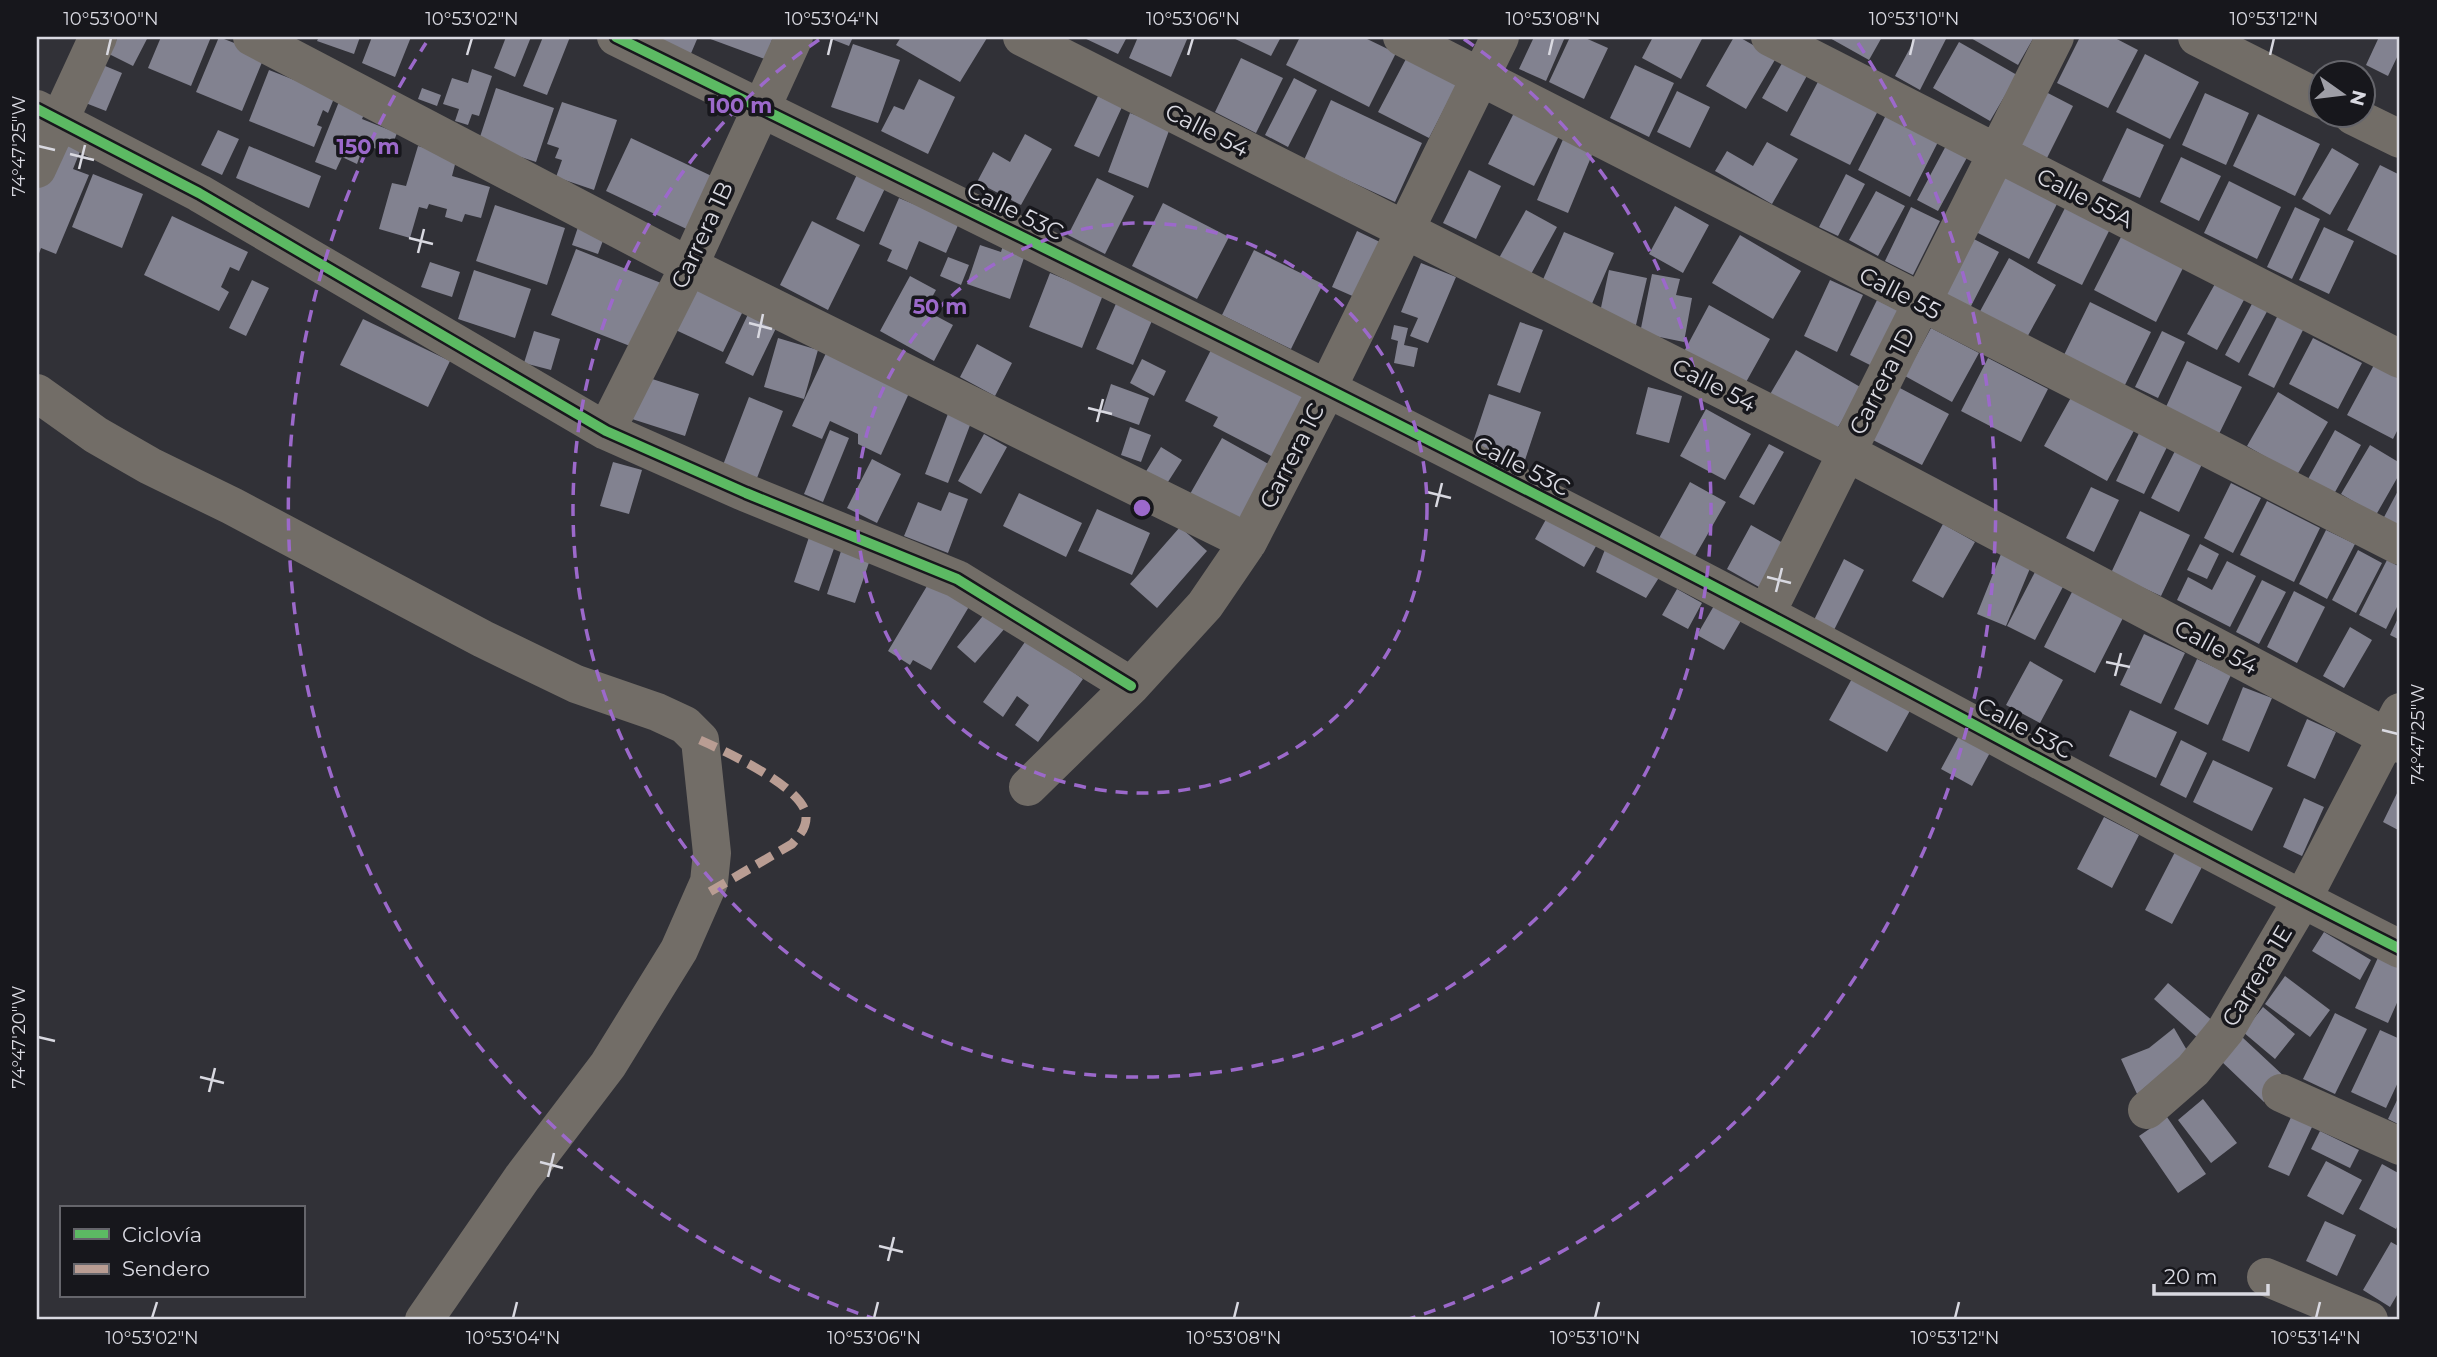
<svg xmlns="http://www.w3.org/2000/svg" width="2437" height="1357" font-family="Montserrat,sans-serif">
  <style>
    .building { fill: #828290 }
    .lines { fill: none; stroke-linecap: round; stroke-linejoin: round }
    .minor { stroke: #726d67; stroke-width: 38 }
    .quiet { stroke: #b99d93; stroke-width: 9; stroke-dasharray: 18 9; stroke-linecap: butt }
    .cycleway-casing { stroke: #17171c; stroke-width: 15 }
    .cycleway { stroke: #5cba63; stroke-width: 10 }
    .ticks { fill: none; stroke: #d9d9e1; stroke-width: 2.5 }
    .ring { fill: none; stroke: #9c69cb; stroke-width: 3.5; stroke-dasharray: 12 9 }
    .labels { text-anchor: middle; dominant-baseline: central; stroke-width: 7; stroke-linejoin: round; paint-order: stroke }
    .street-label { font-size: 23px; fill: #d9d9e1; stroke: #17171c }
    .centre { fill: #9c69cb; stroke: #17171c; stroke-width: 3.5 }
    .ring-label { font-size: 21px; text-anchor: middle; font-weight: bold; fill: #9c69cb; stroke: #17171c; stroke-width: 7; stroke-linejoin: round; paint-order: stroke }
    .neatline { fill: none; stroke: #d9d9e1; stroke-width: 2.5 }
    .ticks-label { font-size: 18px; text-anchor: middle; fill: #d9d9e1 }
  </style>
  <rect width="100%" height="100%" fill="#313137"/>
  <!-- building -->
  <path class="building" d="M118 37H148L133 66 109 54Z
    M161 37H211L191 86 148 68Z
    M219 37 265 55 242 111 196 92Z
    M319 37H360L354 54 317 41Z
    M372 37H411L395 77 362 63Z
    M506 37H531L515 77 494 68Z
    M543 37H570L547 95 523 86Z
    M642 37H698L689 58Z
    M705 37H773L765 59Z
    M826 37H853L849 46Z
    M901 37H985L987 38 960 82 896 45Z
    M1082 37H1127L1118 54Z
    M1138 37H1188L1171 77 1129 58Z
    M1231 37H1281L1271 56Z
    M1300 37H1363L1396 53 1369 107 1286 65Z
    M1534 37H1565L1546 81 1519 69Z
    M1570 37H1583L1608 48 1584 99 1549 82Z
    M1653 37H1703L1681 79 1642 58Z
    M1734 37H1739L1776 58 1746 109 1706 86Z
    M1828 37H1882L1869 60Z
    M1916 37H1947L1920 90 1895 76Z
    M1969 37H2034L2018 65Z
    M2080 37H2113L2138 50 2108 108 2057 83Z
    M2379 37H2400V51L2388 76 2366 65Z
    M1959 42 2017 75 1990 121 1933 88Z
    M853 44 900 60 878 123 831 107Z
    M2145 54 2199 82 2170 139 2116 112Z
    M1407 57 1457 84 1429 138 1378 112Z
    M1241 58 1283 78 1256 133 1215 112Z
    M1785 58 1809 72 1787 112 1762 98Z
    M98 63 122 73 106 111 83 102Z
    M1635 65 1674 83 1649 137 1610 118Z
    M472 69 492 76 479 116 472 114 468 125 455 121 459 109 443 104 452 78 468 83Z
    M269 70 335 96 328 113 323 110 317 125 322 127 314 147 249 121Z
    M1821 76 1880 107 1850 165 1790 135Z
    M1294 78 1317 90 1288 147 1265 135Z
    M919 79 955 97 928 154 881 131 894 106 904 110Z
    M422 88 441 95 437 106 418 99Z
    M496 88 554 108 536 162 478 143Z
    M2042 90 2073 106 2047 158 2016 142Z
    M1677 91 1710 107 1690 148 1657 132Z
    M2205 93 2249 113 2226 165 2182 145Z
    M1098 96 1122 107 1099 157 1074 146Z
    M340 99 366 110 362 119 397 133 389 154 364 144 357 164 342 157 336 170 315 162Z
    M1331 100 1422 143 1395 202 1304 160Z
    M562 102 617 120 594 190 556 177 562 160 555 158 559 148 547 144Z
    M1516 109 1561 132 1534 186 1488 164Z
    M1130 113 1170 128 1148 188 1108 172Z
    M2258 114 2320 144 2295 196 2233 166Z
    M1886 115 1938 142 1910 197 1858 170Z
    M2127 128 2164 145 2140 198 2102 181Z
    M218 130 239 139 222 175 201 165Z
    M1025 134 1052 149 1021 205 977 182 993 152 1010 162Z
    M1564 137 1594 150 1568 213 1537 200Z
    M631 138 718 179 693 232 606 191Z
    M56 139 81 149 73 169 89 175 56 254 41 248 37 259V186Z
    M1949 140 1970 152 1938 211 1917 200Z
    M1767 142 1798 159 1772 204 1715 171 1727 151 1753 166Z
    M249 146 321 176 309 208 236 178Z
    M418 146 457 157 452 176 490 187 481 218 465 214 462 222 445 217 447 209 429 204 427 209 419 207 410 238 379 229 392 183 406 186Z
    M2332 148 2359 164 2330 215 2302 199Z
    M2181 157 2221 176 2199 221 2160 202Z
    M2380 165 2400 175V257L2347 230Z
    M861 166 889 180 864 232 836 219Z
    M1469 170 1501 186 1476 239 1443 223Z
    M93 174 143 194 122 248 72 227Z
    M1846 174 1865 184 1838 236 1819 227Z
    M2003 174 2058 202 2029 259 1974 231Z
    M1097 178 1134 196 1105 254 1068 235Z
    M2229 181 2281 207 2257 259 2204 233Z
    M1876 191 1905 206 1878 256 1849 240Z
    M899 198 959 223 946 253 919 241 907 270 887 261 892 250 879 244Z
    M1163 203 1229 237 1197 299 1132 266Z
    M2067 204 2111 227 2082 285 2037 263Z
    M495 205 565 228 547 285 476 261Z
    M1675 206 1709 225 1683 273 1649 254Z
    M1911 207 1940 221 1913 275 1885 261Z
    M2295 207 2320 219 2292 279 2267 267Z
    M1526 210 1557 227 1530 276 1499 258Z
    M172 216 248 252 239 271 230 267 221 287 229 292 219 311 144 275Z
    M581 218 608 227 598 254 572 245Z
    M812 221 860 245 828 310 780 285Z
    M2324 227 2354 241 2329 294 2299 280Z
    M1357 231 1382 243 1357 298 1332 287Z
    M1564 232 1614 253 1591 306 1541 284Z
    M1740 235 1801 271 1773 319 1712 283Z
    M2122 235 2184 266 2156 322 2094 290Z
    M1970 237 1999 252 1969 310 1940 295Z
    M1004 242 1027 249 1010 299 967 284 980 245 1001 252Z
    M576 249 661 283 635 348 551 315Z
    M1254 250 1323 284 1291 349 1222 315Z
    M948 257 969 265 961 285 940 276Z
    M2009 258 2056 285 2025 341 1978 315Z
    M430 262 460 272 452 297 421 287Z
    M1421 263 1456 277 1428 343 1410 336 1418 318 1401 312Z
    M474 270 531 289 515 338 458 319Z
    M1609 270 1647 278 1636 325 1599 317Z
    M1050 273 1103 295 1082 348 1029 327Z
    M1652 274 1680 279 1676 295 1692 298 1684 342 1640 333Z
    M910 276 936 290 925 310 953 325 934 361 880 331Z
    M252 280 269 288 246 336 229 328Z
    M1830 280 1863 295 1837 352 1804 336Z
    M688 282 744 309 723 352 667 326Z
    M2216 282 2245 298 2217 350 2187 334Z
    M2255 298 2270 306 2239 363 2225 355Z
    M1118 299 1154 316 1133 365 1096 349Z
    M1877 300 1899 311 1872 366 1850 355Z
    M2090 302 2151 332 2123 389 2062 359Z
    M1709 305 1770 339 1740 393 1680 359Z
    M750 310 778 324 753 376 725 363Z
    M2278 315 2304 328 2274 388 2248 375Z
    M363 319 450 361 428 407 340 365Z
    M1520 322 1543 330 1520 393 1497 385Z
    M1394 325 1408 328 1404 345 1418 348 1414 367 1394 363 1398 341 1391 339Z
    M1931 328 1979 353 1952 402 1905 376Z
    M534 331 560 339 551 370 524 363Z
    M2162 331 2185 342 2158 398 2135 387Z
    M778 338 818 350 804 399 764 387Z
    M2313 338 2362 363 2338 409 2289 384Z
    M977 344 1012 363 995 396 960 377Z
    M1213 346 1309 395 1277 459 1213 426 1218 417 1185 401Z
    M1796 350 1862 388 1834 434 1769 396Z
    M826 353 910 391 881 455 858 444V434L830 421 822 439 792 426Z
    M1988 358 2048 389 2021 442 1961 411Z
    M1142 359 1166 371 1154 396 1130 383Z
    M2187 361 2242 387 2219 434 2165 409Z
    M2374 365 2400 379V425L2393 439 2347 415Z
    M646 377 699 394 685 436 632 419Z
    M1111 384 1149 398 1139 425 1102 412Z
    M1648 387 1682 396 1669 443 1636 434Z
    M1898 387 1949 414 1922 465 1871 439Z
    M2074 392 2137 425 2107 481 2044 446Z
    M2278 392 2328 422 2297 475 2247 446Z
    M1489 394 1541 412 1523 466 1471 448Z
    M749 397 783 411 757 478 723 465Z
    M1706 409 1751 434 1725 480 1680 456Z
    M949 411 972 420 948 483 925 474Z
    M1130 427 1151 435 1141 462 1121 455Z
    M2141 429 2169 443 2144 494 2116 481Z
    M830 430 849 438 823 502 804 494Z
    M2335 430 2361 445 2334 494 2308 479Z
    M984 434 1007 447 981 494 958 481Z
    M1222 438 1274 467 1243 523 1190 494Z
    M1769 444 1784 452 1754 505 1739 497Z
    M2370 445 2400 463V473L2376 515 2341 494Z
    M1161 447 1182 460 1166 485 1145 473Z
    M2177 447 2204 460 2179 512 2151 498Z
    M872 459 901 474 877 523 847 508Z
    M613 462 642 470 629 514 600 506Z
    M1690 482 1726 502 1694 558 1659 538Z
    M2231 483 2261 498 2233 553 2204 538Z
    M2091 487 2119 500 2094 552 2066 538Z
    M2400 487V528L2383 519Z
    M949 492 968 499 948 553 904 536 918 502 941 511Z
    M1019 493 1082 523 1066 557 1003 526Z
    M2267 501 2320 528 2294 582 2240 555Z
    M1097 509 1150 533 1132 575 1078 551Z
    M2140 511 2190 535 2161 596 2111 573Z
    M1549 514 1599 541 1584 567 1535 539Z
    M1943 524 1975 542 1943 598 1912 581Z
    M1751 525 1783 543 1759 587 1727 569Z
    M1180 527 1207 551 1157 608 1130 584Z
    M2326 530 2355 544 2327 599 2299 584Z
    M811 531 837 540 819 591 794 582Z
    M2200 544 2219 554 2207 579 2187 570Z
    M843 545 872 554 855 603 827 594Z
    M1606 547 1660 576 1646 598 1596 572Z
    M2358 550 2382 563 2356 613 2332 600Z
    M2001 554 2031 566 2006 626 1977 614Z
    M1844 559 1864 570 1834 630 1814 620Z
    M2387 560 2400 567V601L2386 629 2359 615Z
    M2227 561 2256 576 2230 627 2177 600 2188 577 2212 590Z
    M2037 568 2065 583 2035 640 2007 626Z
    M2262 580 2286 592 2259 644 2236 632Z
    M930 581 970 605 931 670 913 660 910 665 888 651Z
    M1677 589 1702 603 1688 629 1662 615Z
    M2073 590 2124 616 2095 673 2044 647Z
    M2294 591 2325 607 2297 663 2267 647Z
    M1715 604 1742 619 1724 650 1697 635Z
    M987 611 1006 627 975 663 957 647Z
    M2400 614V640L2390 635Z
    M2350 627 2372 640 2344 688 2323 676Z
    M2144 634 2185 653 2161 704 2120 685Z
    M1027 639 1083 679 1038 742 1015 725 1029 705 1017 696 1003 717 983 702Z
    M2197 659 2231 675 2208 725 2174 709Z
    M2030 661 2063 680 2040 723 2006 705Z
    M1854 675 1912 707 1887 752 1829 720Z
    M2243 687 2272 698 2249 752 2222 740Z
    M2130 710 2177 732 2156 778 2109 756Z
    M2307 719 2336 732 2315 779 2287 766Z
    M1962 730 1993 747 1972 786 1941 769Z
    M2181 740 2207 753 2186 798 2160 785Z
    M2213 760 2273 788 2252 831 2193 802Z
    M2400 787V831L2383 822Z
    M2304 798 2324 807 2302 856 2283 847Z
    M2104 817 2139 835 2112 888 2077 869Z
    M2175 852 2202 867 2172 924 2145 910Z
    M2324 932 2371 960 2360 980 2312 951Z
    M2381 951 2400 960V996L2388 1023 2355 1008Z
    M2285 976 2330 1010 2310 1037 2265 1004Z
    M2168 983 2214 1022 2199 1039 2154 999Z
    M2263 1007 2295 1034 2275 1059 2243 1032Z
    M2335 1013 2367 1029 2335 1094 2303 1079Z
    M2174 1028 2188 1052 2137 1094 2121 1059 2149 1048Z
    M2380 1030 2400 1039V1078L2386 1108 2351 1092Z
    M2242 1037 2286 1078 2264 1102 2220 1060Z
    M2400 1094V1125L2388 1119Z
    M2203 1099 2237 1143 2211 1163 2178 1120Z
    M2292 1115 2313 1125 2289 1176 2268 1167Z
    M2167 1117 2206 1174 2178 1193 2139 1136Z
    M2320 1131 2359 1150 2350 1168 2311 1149Z
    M2326 1161 2362 1180 2343 1215 2307 1196Z
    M2382 1164 2400 1174V1221L2396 1229 2359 1209Z
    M2325 1221 2356 1235 2337 1276 2306 1261Z
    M2391 1242 2400 1247V1290L2390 1307 2363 1290Z"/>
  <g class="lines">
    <!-- minor -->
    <path class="minor" d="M252 37 689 266 1248 542
      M616 37C1002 227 1388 415 1768 615 1979 726 2187 842 2400 949
      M1022 37 1846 452 2400 744
      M1402 37 2400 546
      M1770 37 2400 359
      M2197 37 2322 100
      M37 109 199 193 606 431 746 493 957 579 1131 686
      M2353 116 2400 139
      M37 169 98 37
      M37 393 96 435 150 466 232 506 483 639 576 684 657 712 685 725 700 740 712 853 709 882 679 950 608 1065 522 1178 424 1320
      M606 431 689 266 794 37
      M1766 614 2055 37
      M1028 787 1131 686 1205 605 1248 542 1327 389 1500 37
      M2281 1093 2400 1146
      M2147 1110 2193 1070 2225 1031 2302 900 2400 712
      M2266 1277 2369 1320"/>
    <!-- quiet -->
    <path class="quiet" d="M700 740C725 751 803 787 806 815 807 828 799 836 792 844L706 894"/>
    <!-- cycleway casing -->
    <g class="cycleway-casing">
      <path id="cycleway" d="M616 37C1002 227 1388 415 1768 615 1979 726 2187 842 2400 949
        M37 109 199 193 606 431 746 493 957 579 1131 686"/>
    </g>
    <!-- cycleway -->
    <use href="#cycleway" class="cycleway"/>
  </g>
  <!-- ticks -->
  <path class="ticks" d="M107 55 111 38M467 55 472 38M828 55 832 38M1188 55 1193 38M1549 55 1553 38M1910 55 1914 38M2270 55 2274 38M38 146 55 150M70 154 94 160M79 169 85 145M409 238 433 244M418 253 424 229M749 323 772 329M758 338 763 314M1088 408 1112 414M1097 422 1103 399M1427 492 1451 498M1436 507 1442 483M1767 577 1791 583M1776 592 1782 568M2106 662 2130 667M2115 676 2121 653M2382 730 2398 734M38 1037 55 1041M200 1077 224 1083M209 1092 215 1068M540 1162 563 1168M548 1177 554 1153M879 1246 903 1252M888 1261 894 1237M152 1318 157 1302M513 1318 517 1302M874 1318 878 1302M1234 1318 1238 1302M1595 1318 1599 1302M1955 1318 1959 1302M2316 1318 2320 1302"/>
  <!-- distance rings -->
  <g class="ring">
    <circle cx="1142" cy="508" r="285"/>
    <path d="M1464 39A569 569 0 1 1 820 39"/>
    <path d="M878 1320A854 854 0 0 1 426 43M1858 43A854 854 0 0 1 1406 1320"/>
  </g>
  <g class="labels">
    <!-- street labels -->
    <g class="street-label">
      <text transform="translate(1207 130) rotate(27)">Calle 54</text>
      <text transform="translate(2085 198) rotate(27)">Calle 55A</text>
      <text transform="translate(1015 211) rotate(26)">Calle 53C</text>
      <text transform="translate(702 235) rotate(-65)">Carrera 1B</text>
      <text transform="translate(1900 293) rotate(27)">Calle 55</text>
      <text transform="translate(1882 381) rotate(-63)">Carrera 1D</text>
      <text transform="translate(1714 385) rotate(27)">Calle 54</text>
      <text transform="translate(1292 456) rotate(-63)">Carrera 1C</text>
      <text transform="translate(1522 466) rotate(27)">Calle 53C</text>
      <text transform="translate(2216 647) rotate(28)">Calle 54</text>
      <text transform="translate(2025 728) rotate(28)">Calle 53C</text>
      <text transform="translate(2257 976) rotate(-59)">Carrera 1E</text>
    </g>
  </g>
  <circle cx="1142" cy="508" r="10" class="centre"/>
  <g class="ring-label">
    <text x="740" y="113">100 m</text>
    <text x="368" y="154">150 m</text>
    <text x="940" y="314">50 m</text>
  </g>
  <!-- border -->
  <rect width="2437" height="1357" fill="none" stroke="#17171c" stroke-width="77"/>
  <!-- legend -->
  <rect x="60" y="1206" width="245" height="91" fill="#17171c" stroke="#65656b" stroke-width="2"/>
  <rect x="74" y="1229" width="35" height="10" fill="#5cba63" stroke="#65656b" stroke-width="2"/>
  <text x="122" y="1242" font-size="21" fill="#d9d9e1">Ciclovía</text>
  <rect x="74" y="1264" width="35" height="10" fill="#b99d93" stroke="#65656b" stroke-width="2"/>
  <text x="122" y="1276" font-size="21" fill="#d9d9e1">Sendero</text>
  <!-- north arrow -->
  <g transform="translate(2342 94) rotate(104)"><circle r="33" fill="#17171c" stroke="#65656b" stroke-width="2"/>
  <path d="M0-5L12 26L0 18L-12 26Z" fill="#9e9ea6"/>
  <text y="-10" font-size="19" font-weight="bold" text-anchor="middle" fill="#d9d9e1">N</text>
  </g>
  <!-- scale -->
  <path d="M2154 1284v10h114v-10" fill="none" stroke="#d9d9e1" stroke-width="3.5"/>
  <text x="2164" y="1284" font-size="21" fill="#d9d9e1" stroke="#17171c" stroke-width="5" paint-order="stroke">20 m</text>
  <rect x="38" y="38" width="2360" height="1280" class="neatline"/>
  <g class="ticks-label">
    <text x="111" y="25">10°53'00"N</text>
    <text x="472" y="25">10°53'02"N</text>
    <text x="832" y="25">10°53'04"N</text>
    <text x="1193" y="25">10°53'06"N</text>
    <text x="1553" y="25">10°53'08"N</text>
    <text x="1914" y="25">10°53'10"N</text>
    <text x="2274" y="25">10°53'12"N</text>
    <text transform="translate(19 146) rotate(-90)" y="6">74°47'25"W</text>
    <text transform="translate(2418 734) rotate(-90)" y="6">74°47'25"W</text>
    <text transform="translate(19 1037) rotate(-90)" y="6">74°47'20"W</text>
    <text x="152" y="1344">10°53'02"N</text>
    <text x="513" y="1344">10°53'04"N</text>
    <text x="874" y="1344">10°53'06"N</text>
    <text x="1234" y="1344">10°53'08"N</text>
    <text x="1595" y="1344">10°53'10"N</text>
    <text x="1955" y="1344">10°53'12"N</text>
    <text x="2316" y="1344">10°53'14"N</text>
  </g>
</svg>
